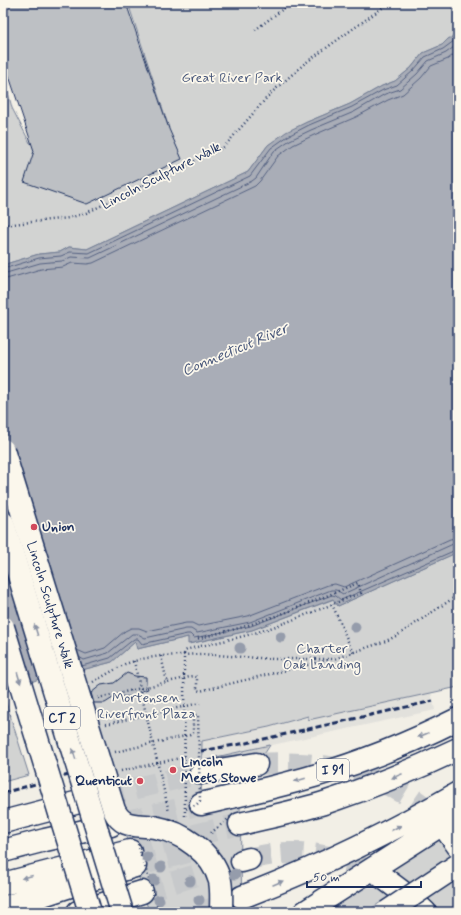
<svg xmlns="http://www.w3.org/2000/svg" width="461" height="915" font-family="Mynerve,sans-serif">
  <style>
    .built { fill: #e2e1dc }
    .green { fill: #d2d3d2; stroke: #768198 }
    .water { fill: #a9adb7; stroke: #707b93 }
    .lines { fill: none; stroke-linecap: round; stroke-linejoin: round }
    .shore { stroke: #546182; stroke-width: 1 }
    .building { fill: #bdc0c4; stroke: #1b2f5e }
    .highway-tunnel { stroke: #c7c9cb; stroke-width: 22; stroke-dasharray: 22 11; stroke-linecap: butt }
    .highway-casing { stroke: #1b2f5e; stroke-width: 25 }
    .path { stroke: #1b2f5e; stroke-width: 2.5; stroke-dasharray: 1 3; stroke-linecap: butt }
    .highway { stroke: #fbf7ec; stroke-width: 22 }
    .rail { stroke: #1b2f5e; stroke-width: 3; stroke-dasharray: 6 3; stroke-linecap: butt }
    .minor-bridge-casing { stroke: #1b2f5e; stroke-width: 25; stroke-linecap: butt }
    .highway-bridge-casing { stroke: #1b2f5e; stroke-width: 25; stroke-linecap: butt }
    .path-bridge { stroke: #1b2f5e; stroke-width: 2.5; stroke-dasharray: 1 3; stroke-linecap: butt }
    .minor-bridge { stroke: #fbf7ec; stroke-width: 22 }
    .highway-bridge { stroke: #fbf7ec; stroke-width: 22 }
    .tree { fill: #959cab }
    .oneway { fill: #8b93a5 }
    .poi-dot { fill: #d1495b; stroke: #fbf7ec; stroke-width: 1.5 }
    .labels { text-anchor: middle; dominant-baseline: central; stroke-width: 3.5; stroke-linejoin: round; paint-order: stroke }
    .shield { fill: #fbf7ec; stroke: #5e6b89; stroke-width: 1 }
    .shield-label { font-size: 13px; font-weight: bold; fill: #1b2f5e }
    .park-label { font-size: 14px; fill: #49587b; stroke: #fbf7ec }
    .street-label { font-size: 14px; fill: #1b2f5e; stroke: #fbf7ec }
    .poi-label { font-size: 14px; font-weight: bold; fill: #1b2f5e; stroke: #fbf7ec; text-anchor: start }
    .water-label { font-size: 15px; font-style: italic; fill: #465579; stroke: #fbf7ec }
  </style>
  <rect width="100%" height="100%" fill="#f2efe6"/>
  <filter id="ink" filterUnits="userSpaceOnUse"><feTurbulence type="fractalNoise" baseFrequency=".025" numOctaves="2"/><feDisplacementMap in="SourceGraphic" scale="8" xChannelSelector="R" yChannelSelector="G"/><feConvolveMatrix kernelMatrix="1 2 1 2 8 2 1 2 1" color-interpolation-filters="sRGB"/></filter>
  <g filter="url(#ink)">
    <!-- built -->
    <path class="built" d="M431 692 435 710 202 760V741L269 727 309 716 308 719Z"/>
    <!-- green -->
    <path class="green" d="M128 3H458V34L448 39 442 45 423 53 411 68 395 81 382 86 350 104 307 122 286 133 268 145 248 172 87 249 69 247 60 252 39 254 9 263 3 266V73L12 108 30 143 91 165 169 128Z
      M458 552V687L308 720V716L269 727 202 741 201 814 240 806 242 912H149L78 671 112 662 136 641 137 649 188 637 189 644 252 630 334 599 338 606Z
      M3 693 29 775 3 782Z
      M270 745 265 753 216 757Z
      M443 835 458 858V912H442L418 889 390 870Z
      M373 881 393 894 366 912H326Z"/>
    <!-- water -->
    <path class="water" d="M458 34V552L338 606 333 599 252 630 188 644V637L137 649 135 642 112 662 78 671 75 665 3 693V266L9 263 39 254 60 252 69 247 87 249 248 172 268 145 286 132 307 122 350 104 382 86 395 81 411 68 423 53 442 45 448 39Z"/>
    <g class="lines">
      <!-- shore -->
      <path class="shore" d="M3 269 39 258 61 256 70 252 89 253 250 176 271 148 288 136 309 125 352 107 383 90 397 85 413 71 425 57 443 49 458 38
        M3 274 40 263 62 261 71 257 90 258 252 181 256 178 274 151 290 140 311 130 354 112 385 94 400 89 417 74 428 61 446 53 458 44
        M3 280 41 269 63 267 72 263 87 264 93 263 255 186 260 181 278 156 293 145 314 135 356 117 388 100 403 94 421 78 431 66 448 59 458 51
        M77 650 86 654 105 648 125 631 131 628H139L147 631 186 623H192L198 626 248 616 328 585 335 584 344 587 450 539 458 538
        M79 657 84 660 108 653 132 634H138L145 638 186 629H191L197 633 250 622 331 590H336L343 594 453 544H458
        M82 666 110 658 134 639H138L142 644 187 634H190L194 638 251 626 332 595 336 596 341 600 458 549"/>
    </g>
    <!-- building -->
    <path class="building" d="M3 3H126L169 129 182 159 87 204 24 182 34 151 3 58Z
      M127 673 135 676 146 677V683L148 689 139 692 132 697 116 696 105 703H94L91 693 101 685 114 683Z"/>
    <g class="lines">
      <!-- highway-tunnel -->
      <path class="highway-tunnel" d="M256 764C324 760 390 772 440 821
        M102 796 201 773
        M123 822 201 804
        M130 851 240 824
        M249 859C296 846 338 855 381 876
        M135 866 195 850
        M142 892 242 861
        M203 912 237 899"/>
      <!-- highway casing -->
      <g class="highway-casing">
        <path id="highway" d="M201 773 256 764
          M201 804C239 795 277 787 314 776 363 762 412 742 458 719
          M3 822 102 796
          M240 824C269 817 299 811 327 802 372 787 416 769 458 749
          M448 832 458 846
          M3 851 45 840 111 825
          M242 861 249 859
          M381 876 409 897 425 912
          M3 884 130 851
          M242 897C317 868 388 834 458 793
          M3 908 67 887 135 866
          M78 912 142 892
          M305 912 458 814"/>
      </g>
      <!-- path -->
      <path class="path" d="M255 30 291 3
        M3 225 69 218 86 213 224 147 270 94 304 64 389 3
        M332 604 353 653
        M184 654 185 651 189 649C212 643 235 639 258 632 293 621 327 606 361 593L358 583 287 612 243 627 196 639
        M184 654V675
        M161 656 167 682
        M134 661 140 688
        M93 682 125 664 141 659 161 656 201 654 273 659H334L386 641 398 635 458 595
        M98 698 194 676 197 677V690L200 691 328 660
        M3 718 11 715
        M106 724 200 703
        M121 771 185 757"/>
      <!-- highway -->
      <use href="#highway" class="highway"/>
      <!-- rail -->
      <path class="rail" d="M201 751 246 743 433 701
        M3 793 60 777 94 770"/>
      <!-- minor-bridge casing -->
      <g class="minor-bridge-casing">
        <path id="minor-bridge" d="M3 450 114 810C123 829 136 824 154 827 182 832 212 852 220 881 222 891 221 902 221 912
          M387 912 458 865"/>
      </g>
      <!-- highway-bridge casing -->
      <g class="highway-bridge-casing">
        <path id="highway-bridge" d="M3 523 122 912
          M3 627 90 912"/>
      </g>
      <!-- path-bridge -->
      <path class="path-bridge" d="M184 675 185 819
        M140 688 169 812
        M115 752 190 735 193 733V717L194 715H198L200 801 197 804 186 809
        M211 833 233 815
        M138 844 159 912"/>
      <!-- minor-bridge -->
      <use href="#minor-bridge" class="minor-bridge"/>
      <!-- highway-bridge -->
      <use href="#highway-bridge" class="highway-bridge"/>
    </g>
    <!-- trees -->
    <g class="tree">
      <circle cx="355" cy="627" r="5.5"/>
      <circle cx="281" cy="637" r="5.5"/>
      <circle cx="240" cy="648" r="5.5"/>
      <circle cx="147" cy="857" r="5.5"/>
      <circle cx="161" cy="867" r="5.5"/>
      <circle cx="235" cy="874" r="5.5"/>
      <circle cx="154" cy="880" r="5.5"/>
      <circle cx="190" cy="881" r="5.5"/>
      <circle cx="159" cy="900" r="5.5"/>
      <circle cx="199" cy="900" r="5.5"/>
    </g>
    <!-- one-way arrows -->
    <defs><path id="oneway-solid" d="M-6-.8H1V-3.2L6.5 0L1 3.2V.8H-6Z"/></defs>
    <g class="oneway">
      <use href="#oneway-solid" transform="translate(36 630) rotate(-107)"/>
      <use href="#oneway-solid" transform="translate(19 678) rotate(73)"/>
      <use href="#oneway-solid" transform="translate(423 735) rotate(157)"/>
      <use href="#oneway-solid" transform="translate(74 754) rotate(-107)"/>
      <use href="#oneway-solid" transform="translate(397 776) rotate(158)"/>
      <use href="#oneway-solid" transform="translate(300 780) rotate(164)"/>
      <use href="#oneway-solid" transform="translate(396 828) rotate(-27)"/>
      <use href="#oneway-solid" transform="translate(27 877) rotate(165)"/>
      <use href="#oneway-solid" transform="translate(278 883) rotate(-23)"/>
    </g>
  </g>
  <!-- markers -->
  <g class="poi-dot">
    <circle cx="34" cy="527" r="4"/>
    <circle cx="173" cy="770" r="4"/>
    <circle cx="140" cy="781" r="4"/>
  </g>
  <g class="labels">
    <!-- shield labels -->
    <g class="shield">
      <rect x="44" y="707" width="36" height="22" rx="3"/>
      <rect x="317" y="759" width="32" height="22" rx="3"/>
    </g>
    <g class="shield-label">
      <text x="62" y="718">CT 2</text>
      <text x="333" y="770">I 91</text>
    </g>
    <!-- park labels -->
    <g class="park-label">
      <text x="232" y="78">Great River Park</text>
      <text x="322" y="649">Charter<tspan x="322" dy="16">Oak Landing</tspan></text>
      <text x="146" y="698">Mortensen<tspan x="146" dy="16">Riverfront Plaza</tspan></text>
    </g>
    <!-- street labels -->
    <g class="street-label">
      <text transform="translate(161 176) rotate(-27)">Lincoln Sculpture Walk</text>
      <text transform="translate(50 605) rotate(73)">Lincoln Sculpture Walk</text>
    </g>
    <!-- poi labels -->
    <g class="poi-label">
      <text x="42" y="527">Union</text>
      <text x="181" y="762">Lincoln<tspan x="181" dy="16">Meets Stowe</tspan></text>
      <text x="132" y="781" text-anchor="end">Quenticut</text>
    </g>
    <!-- water labels -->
    <g class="water-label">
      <text transform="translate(235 350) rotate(-23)">Connecticut River</text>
    </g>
  </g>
  <!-- margin -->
  <rect width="461" height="915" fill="none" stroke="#fbf7ec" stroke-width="16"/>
  <rect x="8" y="8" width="445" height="899" fill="none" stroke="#1b2f5e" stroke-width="1.5" filter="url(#ink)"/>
  <!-- scale -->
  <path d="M307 881v6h114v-6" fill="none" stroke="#1b2f5e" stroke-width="2"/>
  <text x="313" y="881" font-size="12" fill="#1b2f5e" stroke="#fbf7ec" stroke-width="3" paint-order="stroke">50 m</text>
</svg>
